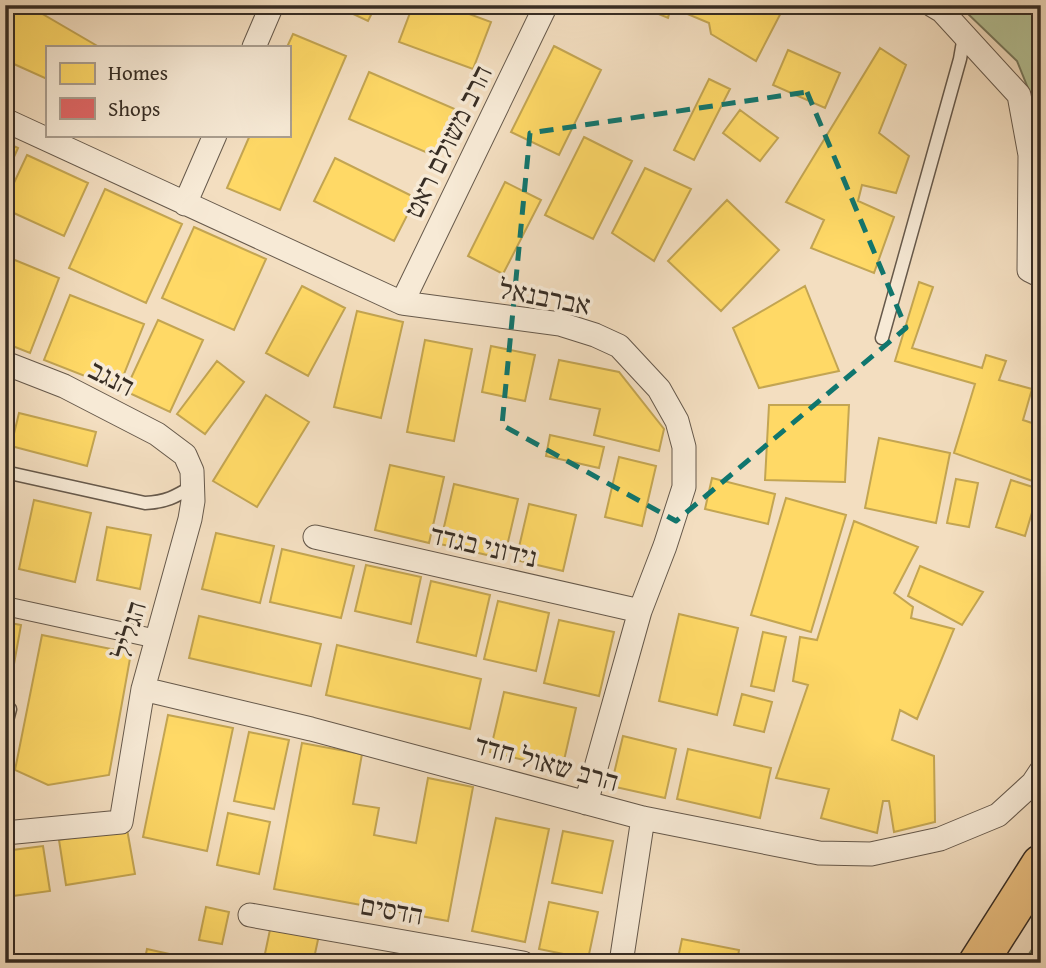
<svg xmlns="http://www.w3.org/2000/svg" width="1046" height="968" font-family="'Gentium Book Plus','Frank Ruhl Libre',serif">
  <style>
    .green { fill: #b5c296; stroke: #76785d; stroke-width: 2 }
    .homes { fill: #ffd966; stroke: #c3a552; stroke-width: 2 }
    .shops { fill: #e06666; stroke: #ad5552; stroke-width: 2 }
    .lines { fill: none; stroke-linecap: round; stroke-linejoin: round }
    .service-casing { stroke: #66594b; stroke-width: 15 }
    .pedestrian-casing { stroke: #66594b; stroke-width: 20 }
    .minor-casing { stroke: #66594b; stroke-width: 25 }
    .trunk-casing { stroke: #372d24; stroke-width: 41 }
    .service { stroke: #f7ead6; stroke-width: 12 }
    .pedestrian { stroke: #f7ead6; stroke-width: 18 }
    .minor { stroke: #f7ead6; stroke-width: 23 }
    .trunk { stroke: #eabf80; stroke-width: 38 }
    .marked { fill: none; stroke: #0f766e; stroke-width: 5; stroke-dasharray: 14 9; stroke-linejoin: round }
    .labels { text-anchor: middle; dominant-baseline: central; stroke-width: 7; stroke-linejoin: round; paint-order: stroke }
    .street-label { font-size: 28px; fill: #372d24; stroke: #f7ead6 }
  </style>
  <rect width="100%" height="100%" fill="#f3dec0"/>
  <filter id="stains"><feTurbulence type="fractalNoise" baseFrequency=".00286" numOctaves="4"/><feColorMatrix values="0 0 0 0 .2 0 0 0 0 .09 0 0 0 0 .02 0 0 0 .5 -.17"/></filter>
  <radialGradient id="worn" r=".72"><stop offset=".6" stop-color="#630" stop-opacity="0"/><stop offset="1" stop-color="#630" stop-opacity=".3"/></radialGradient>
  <!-- green -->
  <path class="green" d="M956 5H1041V180L1038 113 1017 61 963 9Z
    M1041 936V963H1023Z"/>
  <!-- homes -->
  <path class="homes" d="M5 5H27L99 47H47V79L5 60Z
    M334 5H376L368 21Z
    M413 5H445L491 22 473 69 399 42Z
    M637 5H785L756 61 711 34 709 23 671 7 668 18Z
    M293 34 346 56 280 210 227 188 250 135H289V47H287Z
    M554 46 601 70 559 155 511 132Z
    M880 48 906 65 879 133 909 156 896 193 862 185 858 201 894 217 874 273 811 248 824 220 786 202Z
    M788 50 840 73 825 108 773 85Z
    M369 72 457 110 437 157 349 119Z
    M709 79 730 89 694 160 674 150Z
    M740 110 778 138 760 161 723 133Z
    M584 137 632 161 593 239 545 215Z
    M5 142 18 148 5 177Z
    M27 155 88 183 64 236 5 209V202Z
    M335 158 416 198 394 241 314 201Z
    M645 168 691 189 654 261 612 233Z
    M505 182 541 200 503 274 468 256Z
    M105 189 182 224 146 303 69 268Z
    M727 200 779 250 721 311 668 261Z
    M194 227 266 259 234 330 162 298Z
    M5 256 59 278 30 353 5 343Z
    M919 282 933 287 912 348 982 368 986 355 1006 361 999 380 1032 389 1023 420 1041 426V484L954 453 975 384 895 361Z
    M302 286 345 308 308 376 266 353Z
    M805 286 839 371 759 388 733 328Z
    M70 295 144 324 118 389 44 360Z
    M357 311 403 322 381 418 334 407Z
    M158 320 203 340 170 412 125 391Z
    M425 340 472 349 454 441 407 432Z
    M491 346 535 355 525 401 482 392Z
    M559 360 619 372 664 429 659 451 594 435 600 409 550 399Z
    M217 361 244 382 205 434 177 414Z
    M266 395 309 422 257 507 213 481Z
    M769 405H849L845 482 765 480Z
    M19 413 96 432 87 466 11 446Z
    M550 435 604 447 599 468 546 456Z
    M879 438 950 453 936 523 865 508Z
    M619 457 656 466 642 526 605 517Z
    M390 465 444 477 429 543 375 530Z
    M712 478 775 494 768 524 705 509Z
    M956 479 978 483 969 527 947 523Z
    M1011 480 1039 489 1025 536 996 527Z
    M454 484 518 499 504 559 440 544Z
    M786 498 846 515 811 632 751 615Z
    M34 500 91 513 75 582 19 569Z
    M529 504 576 515 563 571 516 560Z
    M854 521 918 547 894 593 913 607 911 618 954 629 917 719 900 710 892 740 934 756 935 822 894 832 889 801H883L877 833 821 818 829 789 776 778 808 685 793 681 800 637 817 640Z
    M107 527 151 535 140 589 97 580Z
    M216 533 274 546 260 603 202 589Z
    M282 549 354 566 341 618 270 602Z
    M366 565 421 577 411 624 355 611Z
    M920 566 983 592 962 625 908 596Z
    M431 581 490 595 476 656 417 642Z
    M498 601 549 613 536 671 484 659Z
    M679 614 738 628 717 715 659 701Z
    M199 616 321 644 311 686 189 658Z
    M559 620 614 632 599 696 544 683Z
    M5 622 21 625 9 692H5Z
    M763 632 786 637 774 691 751 686Z
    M42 635 131 653 109 775 48 785 15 770Z
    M337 645 481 679 470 729 326 695Z
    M504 692 576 708 562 769 490 752Z
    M742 694 772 702 764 732 734 725Z
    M168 715 233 728 207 851 143 837Z
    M249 732 289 740 274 809 234 801Z
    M623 736 676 749 665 798 611 786Z
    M302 743 362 754 353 804 379 808 374 835 416 843 428 778 473 787 448 921 274 889Z
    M688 749 771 768 760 818 677 799Z
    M228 813 270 822 259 874 217 865Z
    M496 818 549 829 525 942 472 931Z
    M127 829 135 874 66 885 59 840Z
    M563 831 613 841 602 893 552 883Z
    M43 846 50 891 5 897V851Z
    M549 902 598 912 588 959 539 949Z
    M206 907 229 912 222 944 199 940Z
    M271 925 319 935 313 963H263Z
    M682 939 739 950 737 963H677Z
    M147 949 183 957 182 963H144Z"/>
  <!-- shops -->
  <path class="shops" d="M5 955 48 963H5Z"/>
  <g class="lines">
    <!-- service casing -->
    <g class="service-casing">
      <path id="service" d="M882 338 960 59 964 36
        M5 472 145 503C166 502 175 497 193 486
        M5 709H10L5 728"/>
    </g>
    <!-- pedestrian casing -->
    <g class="pedestrian-casing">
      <path id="pedestrian" d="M5 606 157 639"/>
    </g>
    <!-- minor casing -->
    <g class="minor-casing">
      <path id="minor" d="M932 5 942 11 1019 95 1030 155 1029 270 1041 276
        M254 47 272 5
        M5 120 402 303 560 324 595 335 619 346 659 389 677 421 684 447V487L665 546 640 611 586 803
        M185 204 215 135
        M402 303 546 5
        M5 363 64 386 157 434 185 455 192 471 193 501 190 519 143 689 121 822 5 833
        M315 537 640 611
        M143 689 311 729 643 818 819 853 871 854 940 839 998 815 1033 783 1041 771
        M250 915 523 963
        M621 963 643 818"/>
    </g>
    <!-- trunk casing -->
    <g class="trunk-casing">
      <path id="trunk" d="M978 963 1041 864"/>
    </g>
    <!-- service -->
    <use href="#service" class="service"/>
    <!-- pedestrian -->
    <use href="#pedestrian" class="pedestrian"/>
    <!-- minor -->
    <use href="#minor" class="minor"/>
    <!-- trunk -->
    <use href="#trunk" class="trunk"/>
  </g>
  <!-- marked area -->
  <path class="marked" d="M807 92 906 328 676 521 502 425 530 133Z"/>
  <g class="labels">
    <!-- street labels -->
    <g class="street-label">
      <text transform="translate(447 141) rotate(-64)">הרב משולם ראט</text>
      <text transform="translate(545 296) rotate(11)">אברבנאל</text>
      <text transform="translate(112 377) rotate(27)">הנגב</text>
      <text transform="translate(484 545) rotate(13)">נידוני בגדד</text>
      <text transform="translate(128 630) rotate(-74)">הגליל</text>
      <text transform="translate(547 762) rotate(15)">הרב שאול חדד</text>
      <text transform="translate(392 909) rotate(10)">הדסים</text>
    </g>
  </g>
  <!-- margin -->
  <rect width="1046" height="968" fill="none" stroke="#f3dec0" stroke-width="28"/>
  <rect x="7" y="7" width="1032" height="954" fill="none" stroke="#372d24" stroke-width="3.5"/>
  <rect x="14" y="14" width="1018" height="940" fill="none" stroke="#372d24" stroke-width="2"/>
  <!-- legend -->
  <rect x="46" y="46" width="245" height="91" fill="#f7ead6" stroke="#aa9e8f" stroke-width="2"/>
  <rect x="60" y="63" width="35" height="21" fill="#ffd966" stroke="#aa9e8f" stroke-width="2"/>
  <text x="108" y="80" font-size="21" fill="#372d24">Homes</text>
  <rect x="60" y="98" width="35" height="21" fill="#e06666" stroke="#aa9e8f" stroke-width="2"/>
  <text x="108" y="116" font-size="21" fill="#372d24">Shops</text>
  <rect width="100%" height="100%" filter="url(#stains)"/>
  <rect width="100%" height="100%" fill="url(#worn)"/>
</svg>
